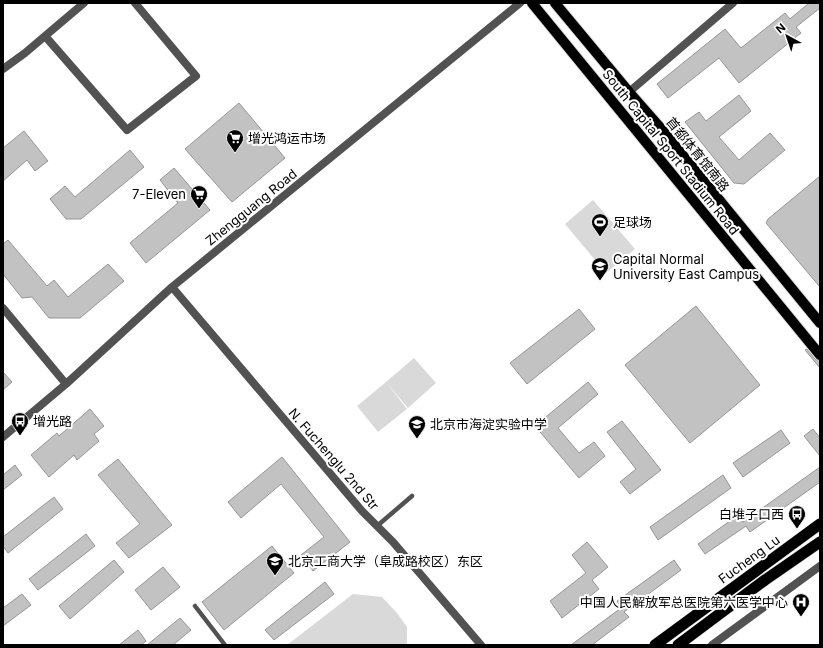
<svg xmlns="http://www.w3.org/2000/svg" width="823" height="648" font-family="Inter,'Noto Sans SC',sans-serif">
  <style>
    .green { fill: #d9d9d9 }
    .building { fill: #c2c2c2; stroke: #969696 }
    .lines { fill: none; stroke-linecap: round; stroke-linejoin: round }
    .primary-casing { stroke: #dbdbdb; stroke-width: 12 }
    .trunk-casing { stroke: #dbdbdb; stroke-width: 12 }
    .service { stroke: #525252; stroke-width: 4.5 }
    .minor { stroke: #525252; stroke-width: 8 }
    .tertiary { stroke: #525252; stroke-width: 8 }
    .primary { stroke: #000; stroke-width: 10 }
    .trunk { stroke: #000; stroke-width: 11 }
    .labels { text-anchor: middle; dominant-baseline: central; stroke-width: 4; stroke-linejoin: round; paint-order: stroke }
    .poi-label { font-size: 13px; fill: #000; stroke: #fff; text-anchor: start }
    .street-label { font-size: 13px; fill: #000; stroke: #fff }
  </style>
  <rect width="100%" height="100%" fill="#fff"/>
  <!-- green -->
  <path class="green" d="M593 200 635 249 606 273 565 224Z
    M414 358 436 383 408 408 386 382Z
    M386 382 407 409 378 432 357 406Z
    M353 594 382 597 397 613 407 627V645H287Z"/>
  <!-- building -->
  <path class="building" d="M809 3H820V8L796 27 801 33 739 83 719 58 668 98 657 84 725 29 741 48 785 13 790 19Z
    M739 95 751 111 719 137 739 160 770 133 785 150 744 184 734 183 685 122 699 112 706 121Z
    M239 103 285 158 232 202 185 149Z
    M24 131 48 161 35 171 27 160 3 181V148Z
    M130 150 144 167 81 219H66L50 199 65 186 75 197Z
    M174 168 210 210 146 263 130 243 178 203 160 180Z
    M820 176V287L766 223 768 219Z
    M8 240 47 286 54 280 68 297 108 264 124 281 80 318H49L32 297 22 298 3 274V244Z
    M696 306 760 385 690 443 625 365Z
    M579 309 595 329 527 384 510 363Z
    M807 349 815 359 820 361V368L805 350Z
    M3 372 12 382 3 390Z
    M588 382 598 394 558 428 579 453 594 442 605 456 579 478 535 426Z
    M90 409 104 426 94 434 99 441 77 460 74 455 49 477 31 455 57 433 59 436Z
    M622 421 661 470 630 494 620 482 636 469 607 432Z
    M813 429 820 438V456L804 436Z
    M781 430 790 443 743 477 733 463Z
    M282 457 350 542 313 571 301 555 324 537 281 484 241 518 228 502Z
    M118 459 172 525 129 558 116 543 140 524 98 475Z
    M15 465 22 475 3 490V475Z
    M820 467V482L750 532 746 526 705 554 698 544 738 515 743 522Z
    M723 475 731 488 658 540 650 527Z
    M54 497 63 509 8 553 3 546V537Z
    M86 534 95 546 38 590 29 579Z
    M587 542 608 567 592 580 599 589 562 618 550 601 586 573 572 555Z
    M272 546 294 573 224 630 202 602Z
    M114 560 124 572 70 619 59 606Z
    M674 560 681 570 624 612 629 617 592 645H571L621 608 617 601Z
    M163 567 180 587 151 610 135 590Z
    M325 582 334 594 274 640 265 630Z
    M22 594 31 605 3 626V608Z
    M180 618 191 630 173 645H147Z
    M138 630 146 641 141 645H119Z"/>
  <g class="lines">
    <!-- primary casing -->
    <g class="primary-casing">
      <path id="primary" d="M532 3 820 355
        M555 3 629 92 658 125 820 323"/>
    </g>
    <!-- trunk casing -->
    <g class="trunk-casing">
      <path id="trunk" d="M655 645 820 524
        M678 645 765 580 820 542"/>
    </g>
    <!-- service -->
    <path class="service" d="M377 526 412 496
      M195 606 225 645"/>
    <!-- minor -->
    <path class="minor" d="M45 36 127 130 196 76 135 3
      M3 69 25 53 84 3
      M629 92 733 3"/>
    <!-- tertiary -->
    <path class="tertiary" d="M172 287 362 511 393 542 481 645
      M3 308 66 384
      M3 437 66 384 172 287 520 3
      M712 645 820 566"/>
    <!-- primary -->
    <use href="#primary" class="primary"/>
    <!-- trunk -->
    <use href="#trunk" class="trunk"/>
  </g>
  <!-- icons -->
  <defs>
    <g id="supermarket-pin" transform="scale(0.9)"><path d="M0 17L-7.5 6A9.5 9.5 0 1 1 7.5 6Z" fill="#000" stroke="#fff"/><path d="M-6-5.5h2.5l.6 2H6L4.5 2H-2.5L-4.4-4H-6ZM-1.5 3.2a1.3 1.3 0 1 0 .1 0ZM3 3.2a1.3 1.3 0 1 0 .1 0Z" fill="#fff"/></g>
    <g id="stadium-pin" transform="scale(0.9)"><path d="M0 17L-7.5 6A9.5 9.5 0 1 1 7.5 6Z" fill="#000" stroke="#fff"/><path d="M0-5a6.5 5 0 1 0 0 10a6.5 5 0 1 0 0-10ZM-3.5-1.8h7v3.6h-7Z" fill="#fff"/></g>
    <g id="university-pin" transform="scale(0.9)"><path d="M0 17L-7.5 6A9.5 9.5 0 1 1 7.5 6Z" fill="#000" stroke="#fff"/><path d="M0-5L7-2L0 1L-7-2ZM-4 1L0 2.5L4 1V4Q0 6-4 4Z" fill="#fff"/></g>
    <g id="bus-pin" transform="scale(0.9)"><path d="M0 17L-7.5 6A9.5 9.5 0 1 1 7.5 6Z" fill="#000" stroke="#fff"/><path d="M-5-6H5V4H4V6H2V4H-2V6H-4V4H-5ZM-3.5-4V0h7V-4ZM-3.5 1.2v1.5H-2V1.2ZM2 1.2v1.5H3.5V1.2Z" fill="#fff"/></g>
    <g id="school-pin" transform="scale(0.9)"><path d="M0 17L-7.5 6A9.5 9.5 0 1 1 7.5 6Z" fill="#000" stroke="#fff"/><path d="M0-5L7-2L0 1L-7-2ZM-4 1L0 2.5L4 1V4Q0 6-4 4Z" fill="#fff"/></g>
    <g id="hospital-pin" transform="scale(0.9)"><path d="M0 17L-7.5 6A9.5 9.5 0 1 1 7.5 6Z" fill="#000" stroke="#fff"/><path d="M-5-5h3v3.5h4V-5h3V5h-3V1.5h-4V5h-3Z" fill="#fff"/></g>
  </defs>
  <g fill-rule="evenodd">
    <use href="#supermarket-pin" x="235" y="138"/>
    <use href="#supermarket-pin" x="199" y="194"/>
    <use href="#stadium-pin" x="600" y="222"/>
    <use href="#university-pin" x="600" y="266"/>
    <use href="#bus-pin" x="20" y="421"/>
    <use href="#school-pin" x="417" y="424"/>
    <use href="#bus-pin" x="797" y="514"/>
    <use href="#university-pin" x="275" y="561"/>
    <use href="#hospital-pin" x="801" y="602"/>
  </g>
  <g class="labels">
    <!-- poi labels -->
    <g class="poi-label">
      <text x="248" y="138">增光鸿运市场</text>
      <text x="186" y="194" text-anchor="end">7-Eleven</text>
      <text x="613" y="222">足球场</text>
      <text x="613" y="259">Capital Normal<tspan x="613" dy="15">University East Campus</tspan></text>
      <text x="33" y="421">增光路</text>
      <text x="430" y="424">北京市海淀实验中学</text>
      <text x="784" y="514" text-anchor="end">白堆子口西</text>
      <text x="288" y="561">北京工商大学（阜成路校区）东区</text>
      <text x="788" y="602" text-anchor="end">中国人民解放军总医院第六医学中心</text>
    </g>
    <!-- street labels -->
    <g class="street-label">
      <text transform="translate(671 152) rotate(51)">South Capital Sport Stadium Road</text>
      <text transform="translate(698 154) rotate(51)">首都体育馆南路</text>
      <text transform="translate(251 207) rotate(-39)">Zhengguang Road</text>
      <text transform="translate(334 459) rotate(49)">N. Fuchenglu 2nd Str</text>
      <text transform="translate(749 559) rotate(-36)">Fucheng Lu</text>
    </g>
  </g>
  <!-- border -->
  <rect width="823" height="648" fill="none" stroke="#000000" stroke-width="8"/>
  <!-- north arrow -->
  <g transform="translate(787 36) rotate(320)" stroke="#ffffff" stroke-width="3" paint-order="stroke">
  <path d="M0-3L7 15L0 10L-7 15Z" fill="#000000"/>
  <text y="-6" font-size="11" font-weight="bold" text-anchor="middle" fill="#000000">N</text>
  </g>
</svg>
